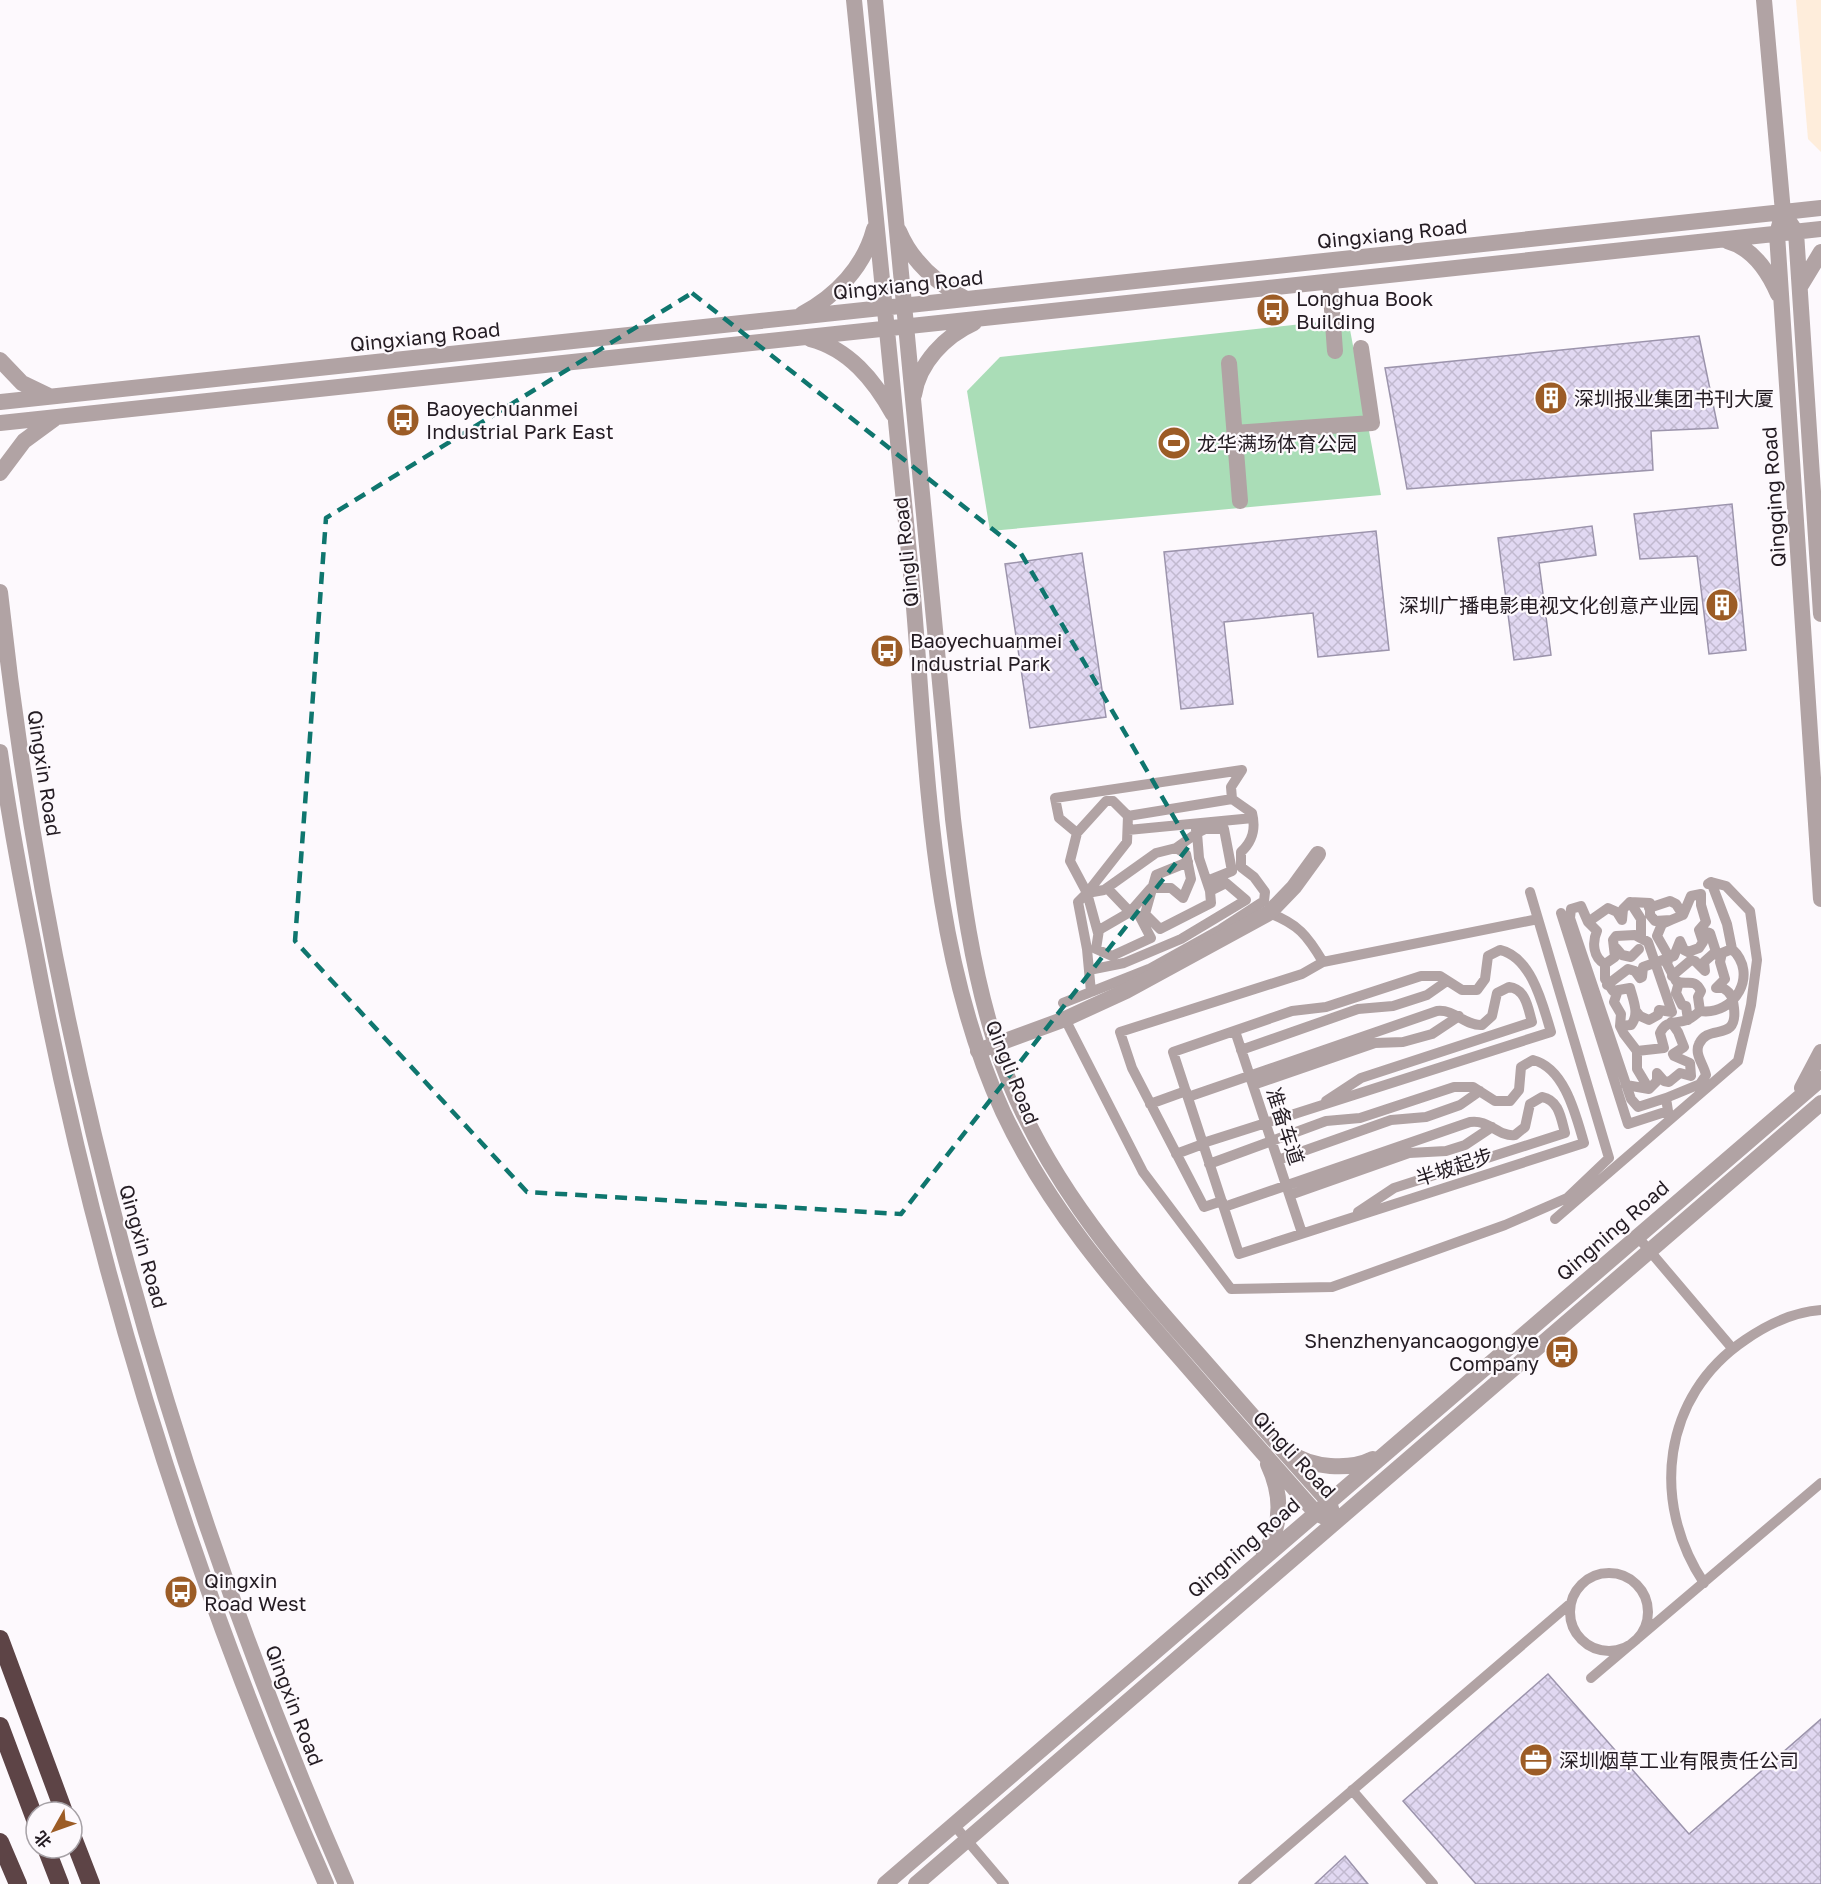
<svg xmlns="http://www.w3.org/2000/svg" width="1821" height="1884" font-family="'Golos Text','Noto Sans SC',sans-serif">
  <style>
    .commercial { fill: #feeddb }
    .garden { fill: #aaddb7 }
    .building { fill: url(#building-cross-hatch); stroke: #9c94ac; stroke-width: 1.5 }
    .lines { fill: none; stroke-linecap: round; stroke-linejoin: round }
    .service { stroke: #b1a3a4; stroke-width: 10 }
    .minor { stroke: #b1a3a4; stroke-width: 16 }
    .tertiary { stroke: #b1a3a4; stroke-width: 16 }
    .motorway { stroke: #5d4446; stroke-width: 18 }
    .marked { fill: none; stroke: #0f766e; stroke-width: 4.5; stroke-dasharray: 12 8; stroke-linejoin: round }
    .labels { text-anchor: middle; dominant-baseline: central; stroke-width: 4.5; stroke-linejoin: round; paint-order: stroke }
    .street-label { font-size: 20px; fill: #241c23; stroke: #fdf9fd }
    .poi-label { font-size: 20px; fill: #241c23; stroke: #fdf9fd; text-anchor: start }
  </style>
  <defs>
    <pattern id="building-cross-hatch" width="8" height="8" patternUnits="userSpaceOnUse" patternTransform="scale(1.5)"><rect width="8" height="8" fill="#e1d8f2"/><path d="M0 0l8 8M0 8l8-8" fill="none" stroke="#c1b9cf"/></pattern>
  </defs>
  <rect width="100%" height="100%" fill="#fdf9fd"/>
  <!-- commercial -->
  <path class="commercial" d="M1796 0H1821V152L1808 139Z"/>
  <!-- garden -->
  <path class="garden" d="M1348 319 1381 495 990 531 967 391 1000 357Z"/>
  <!-- building -->
  <path class="building" d="M1699 336 1718 428 1651 431 1653 470 1407 489 1385 368Z
    M1732 504 1746 650 1709 654 1697 556 1640 559 1634 514Z
    M1592 526 1596 555 1539 563 1551 655 1514 660 1498 538Z
    M1376 531 1389 650 1318 657 1313 613 1224 622 1233 704 1181 709 1164 552Z
    M1082 553 1106 717 1030 728 1005 564Z
    M1548 1674 1689 1834 1821 1719V1884H1476L1403 1801Z
    M1345 1856 1368 1884H1315Z"/>
  <g class="lines">
    <!-- service -->
    <path class="service" d="M1128 816 1232 799
      M1128 830 1253 818
      M1077 833 1070 861 1087 893 1098 933
      M1176 848 1197 833 1196 830
      M1207 881 1232 871 1224 829H1205L1197 833 1199 858 1210 891
      M1708 884 1711 882 1727 924 1732 949
      M1107 888 1130 912
      M1087 893 1078 902 1087 949 1091 992
      M1630 902 1641 919V937
      M1649 908 1670 901 1676 904 1683 915
      M1269 913C1298 924 1307 935 1323 962L1538 919
      M1561 913 1628 1124 1668 1111 1666 1098 1638 1107 1631 1099 1570 918 1571 909 1581 906 1588 922 1597 931C1592 942 1593 958 1605 964L1615 957 1613 940 1616 936 1635 935 1648 942 1672 1012 1659 1010 1658 1015 1649 1020 1640 1016 1636 1011
      M1145 914 1156 875 1188 862
      M1671 920 1683 915 1691 896 1701 894V905L1706 922 1699 930 1710 933 1717 955
      M1588 922 1608 908 1617 912 1622 920 1623 909 1630 902 1650 903V915L1655 921 1671 920 1662 924 1657 936 1669 957 1667 964 1676 981C1687 986 1694 977 1701 991L1698 997 1700 1011C1696 1014 1691 1019 1687 1020 1675 1024 1666 1020 1660 1033L1664 1048 1637 1051 1624 1034 1620 1026 1621 1014 1614 1002 1618 990
      M1616 948 1622 955 1631 957 1639 949
      M1605 964V979L1613 991 1630 988C1633 1000 1640 1014 1631 1025L1620 1026
      M1679 982 1676 993 1682 1005 1686 1006 1688 1020
      M1607 985 1628 969 1635 971 1640 978 1642 977 1643 967 1674 956 1680 941 1684 950 1688 952 1699 948 1703 942 1699 930
      M1063 1003 1149 969 1221 929 1264 901 1265 892 1254 877 1241 867V852C1253 841 1256 829 1252 813L1232 799 1231 787 1242 770 1055 798 1059 818 1077 833 1106 801H1113L1128 816 1127 842 1087 893 1104 890 1156 853 1176 848 1186 854 1191 879 1183 898 1171 888H1151L1130 912 1099 930 1096 949 1112 956 1151 938 1140 917 1145 914 1160 929 1211 903 1210 891 1226 883 1246 900 1181 939 1124 963 1089 970
      M1700 1011C1735 1016 1759 974 1732 949L1722 953
      M1065 1019 1143 1172 1231 1289 1332 1287 1505 1225 1567 1198 1609 1158 1530 892
      M1235 1031 1302 1233
      M1241 1050 1358 1009 1393 1006 1427 995 1447 981
      M1637 1051V1069L1649 1089
      M1253 1085 1375 1043 1403 1042 1432 1034 1459 1016
      M1626 1085 1649 1089 1657 1081V1073L1664 1081 1669 1082 1680 1073 1691 1076 1690 1063 1674 1056 1673 1054 1684 1047 1678 1032 1671 1022
      M1188 1097 1437 1011C1455 1009 1465 1026 1482 1025L1492 1016 1497 993 1509 987C1526 989 1528 1008 1532 1022L1361 1078 1326 1101
      M1666 1098 1700 1084 1706 1075C1704 1065 1694 1054 1699 1044 1708 1023 1738 1043 1734 1008 1733 999 1732 993 1723 988H1716L1725 979 1720 962 1722 953 1713 954 1704 962 1705 971 1695 961 1691 960 1672 976
      M1150 1104 1186 1091
      M1203 1143 1551 1032C1543 1006 1532 957 1500 950L1488 956 1485 979 1477 990H1462L1440 976H1421L1326 1007 1292 1011 1173 1052C1195 1119 1217 1186 1239 1254L1584 1143C1576 1116 1565 1068 1533 1060L1521 1067 1519 1090 1510 1101H1495L1473 1087H1454L1360 1118 1326 1121 1209 1164
      M1176 1154 1203 1144
      M1278 1160 1391 1120 1426 1117 1460 1105 1480 1091
      M1290 1195 1409 1153 1446 1151 1465 1145 1492 1127
      M1222 1201 1204 1207 1132 1068 1120 1032 1302 974 1323 962
      M1224 1207 1470 1122C1489 1119 1498 1137 1515 1135L1525 1127 1530 1104 1542 1097C1559 1100 1561 1118 1565 1133L1394 1188 1358 1212
      M1555 1219 1738 1061 1751 1005 1757 960 1750 911 1726 886 1711 882
      M1637 1236 1732 1348
      M1570 1612a39 39 0 1 1 78 0a39 39 0 1 1-78 0Z
      M1704 1583C1650 1502 1662 1396 1745 1340 1768 1324 1793 1312 1821 1310
      M1591 1678 1821 1483
      M1352 1790 1433 1884
      M954 1825 1004 1884
      M1243 1884 1571 1603"/>
    <!-- minor -->
    <path class="minor" d="M1330 282 1335 351
      M1229 363 1240 501
      M1234 433 1372 423 1361 348
      M978 1051 1065 1019 1126 991 1269 913 1294 887 1318 854"/>
    <!-- tertiary -->
    <path class="tertiary" d="M854 0C873 191 893 382 911 573 928 754 926 944 1003 1112 1047 1206 1113 1282 1180 1358 1225 1410 1270 1461 1316 1513L1335 1522
      M875 0 953 819C962 895 972 969 995 1042 1033 1164 1116 1262 1199 1355 1242 1404 1285 1453 1329 1502L1335 1522
      M1764 0 1783 212 1777 234 1821 899
      M1790 223 1796 232 1821 614
      M899 231C912 262 936 283 966 299
      M1727 241C1753 248 1768 271 1778 294
      M1801 285 1821 252
      M802 314C836 296 864 267 874 229
      M810 339C849 349 874 380 893 414
      M0 360 22 383 49 396
      M914 395C919 363 945 336 974 323
      M0 402 1821 208
      M0 423 1821 229
      M0 473 24 441 54 419
      M0 592C48 1038 166 1473 346 1884
      M0 752C9 816 21 881 34 945 94 1267 193 1584 326 1884
      M1802 1088 1821 1052
      M1289 1452C1311 1468 1349 1471 1373 1459
      M1264 1553C1283 1525 1282 1494 1268 1464
      M885 1884 1821 1079
      M916 1884 1821 1103"/>
    <!-- motorway -->
    <path class="motorway" d="M0 1639 64 1812
      M0 1726 36 1822
      M72 1835 91 1884
      M0 1842 18 1884
      M46 1848 60 1884"/>
  </g>
  <!-- marked area -->
  <path class="marked" d="M692 293 1019 550 1190 845 901 1214 527 1192 295 941 326 518Z"/>
  <!-- icons -->
  <defs>
    <g id="bus-disc" transform="scale(1.725)"><circle r="9.5" fill="#9c5c26" stroke="#fdf9fd"/><path d="M-5-6H5V4H4V6H2V4H-2V6H-4V4H-5ZM-3.5-4V0h7V-4ZM-3.5 1.2v1.5H-2V1.2ZM2 1.2v1.5H3.5V1.2Z" fill="#fff"/></g>
    <g id="building-disc" transform="scale(1.725)"><circle r="9.5" fill="#9c5c26" stroke="#fdf9fd"/><path d="M-4-6H4V6H1V3H-1V6H-4ZM-2.5-4.3h1.7v1.8h-1.7ZM.8-4.3h1.7v1.8H.8ZM-2.5-1h1.7V.8h-1.7ZM.8-1h1.7V.8H.8Z" fill="#fff"/></g>
    <g id="stadium-disc" transform="scale(1.725)"><circle r="9.5" fill="#9c5c26" stroke="#fdf9fd"/><path d="M0-5a6.5 5 0 1 0 0 10a6.5 5 0 1 0 0-10ZM-3.5-1.8h7v3.6h-7Z" fill="#fff"/></g>
    <g id="office-disc" transform="scale(1.725)"><circle r="9.5" fill="#9c5c26" stroke="#fdf9fd"/><path d="M-6-3h4V-5.5h4V-3h4V5H-6ZM-1-4.5V-3h2v-1.5ZM-6 0V1H6V0Z" fill="#fff"/></g>
  </defs>
  <g fill-rule="evenodd">
    <use href="#bus-disc" x="1273" y="310"/>
    <use href="#building-disc" x="1551" y="398"/>
    <use href="#bus-disc" x="403" y="420"/>
    <use href="#stadium-disc" x="1174" y="443"/>
    <use href="#building-disc" x="1722" y="605"/>
    <use href="#bus-disc" x="887" y="651"/>
    <use href="#bus-disc" x="1562" y="1352"/>
    <use href="#bus-disc" x="181" y="1592"/>
    <use href="#office-disc" x="1536" y="1760"/>
  </g>
  <g class="labels">
    <!-- street labels -->
    <g class="street-label">
      <text transform="translate(1392 233) rotate(-6)">Qingxiang Road</text>
      <text transform="translate(908 284) rotate(-6)">Qingxiang Road</text>
      <text transform="translate(425 336) rotate(-6)">Qingxiang Road</text>
      <text transform="translate(1773 497) rotate(-94)">Qingqing Road</text>
      <text transform="translate(905 552) rotate(-96)">Qingli Road</text>
      <text transform="translate(45 773) rotate(81)">Qingxin Road</text>
      <text transform="translate(1013 1072) rotate(68)">Qingli Road</text>
      <text transform="translate(1286 1126) rotate(72)">准备车道</text>
      <text transform="translate(1454 1166) rotate(-18)">半坡起步</text>
      <text transform="translate(1612 1230) rotate(-41)">Qingning Road</text>
      <text transform="translate(144 1246) rotate(74)">Qingxin Road</text>
      <text transform="translate(1295 1454) rotate(47)">Qingli Road</text>
      <text transform="translate(1243 1547) rotate(-41)">Qingning Road</text>
      <text transform="translate(295 1705) rotate(69)">Qingxin Road</text>
    </g>
    <!-- poi labels -->
    <g class="poi-label">
      <text x="1296" y="298">Longhua Book<tspan x="1296" dy="23">Building</tspan></text>
      <text x="1574" y="398">深圳报业集团书刊大厦</text>
      <text x="426" y="408">Baoyechuanmei<tspan x="426" dy="23">Industrial Park East</tspan></text>
      <text x="1197" y="443">龙华满场体育公园</text>
      <text x="1699" y="605" text-anchor="end">深圳广播电影电视文化创意产业园</text>
      <text x="910" y="640">Baoyechuanmei<tspan x="910" dy="23">Industrial Park</tspan></text>
      <text x="1539" y="1340" text-anchor="end">Shenzhenyancaogongye<tspan x="1539" dy="23">Company</tspan></text>
      <text x="204" y="1580">Qingxin<tspan x="204" dy="23">Road West</tspan></text>
      <text x="1559" y="1760">深圳烟草工业有限责任公司</text>
    </g>
  </g>
  <!-- north arrow -->
  <g transform="translate(54 1830) rotate(230)"><circle r="28" fill="#fdf9fd" stroke="#a6a1a6" stroke-width="1.5"/>
  <path d="M0-4.5L10 22L0 15L-10 22Z" fill="#9c5c26"/>
  <text y="-9" font-size="16" font-weight="bold" text-anchor="middle" fill="#241c23">北</text>
  </g>
</svg>
